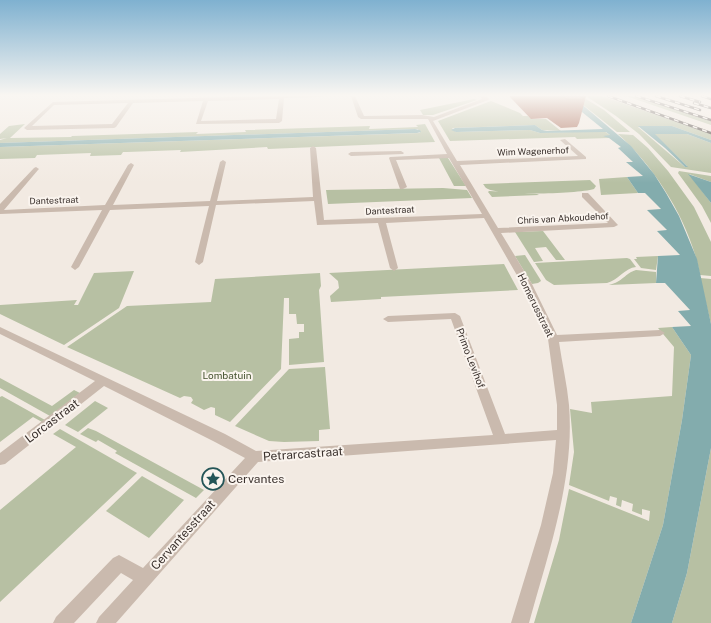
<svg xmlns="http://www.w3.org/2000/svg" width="711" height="623" font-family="'Public Sans',sans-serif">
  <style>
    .green { fill: #b7c0a3 }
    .water { fill: #83acad }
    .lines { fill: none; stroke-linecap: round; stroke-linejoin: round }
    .minor { fill: #cabaae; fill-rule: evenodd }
    .rail-casing { stroke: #39302c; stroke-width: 2.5 }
    .rail { stroke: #faf4ee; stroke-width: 1.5; stroke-dasharray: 5; stroke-linecap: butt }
    .wall { fill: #a25e49 }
    .building { fill: #bc6d55; stroke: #844c3c }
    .labels { text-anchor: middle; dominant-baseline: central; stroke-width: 4; stroke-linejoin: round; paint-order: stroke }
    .far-street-label { font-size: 9px; fill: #39302c; stroke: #faf4ee }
    .street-label { font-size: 10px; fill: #39302c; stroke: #faf4ee }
    .park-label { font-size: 10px; fill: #485532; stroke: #faf4ee }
    .near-street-label { font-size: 12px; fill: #39302c; stroke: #faf4ee }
    .near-poi-label { font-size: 12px; fill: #39302c; stroke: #faf4ee; text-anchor: start }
  </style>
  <rect width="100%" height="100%" fill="#f2eae2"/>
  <!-- green -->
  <path class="green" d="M572 96H581L604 110 630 132H617Z
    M586 96H602L711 134V140L672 126 638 127 685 167 687 166 654 134H687L711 143V173L671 167 639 134 616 116Z
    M626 96H632L711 121V125Z
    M474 99 477 100 433 115H423L420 110Z
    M491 101 520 113 523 116H528L532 119H546L561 131 542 130 535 125 452 128 456 132 530 130 540 133 604 131 610 135 609 138 577 139 575 137 450 141 438 121Z
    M25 124 10 138 71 137 72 136 198 132 196 134 246 132 245 130 370 126 369 129 418 127 416 125 425 124 435 142 268 149 267 147 180 152 181 150 127 152H123L121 155 90 156 91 153 37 155 35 158 0 159V147L420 133 418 129H415L0 143V140L7 138 0 139V134L9 126Z
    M618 134 633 135 648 148 668 171 694 207 711 242V276L700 275C691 224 656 168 618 134Z
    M439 158H448L466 186H454Z
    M679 171 711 176V182L689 174 711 203V223L702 206 678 173Z
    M627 177 638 193 601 195 599 179Z
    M590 180 596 186 594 189C577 194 503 196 488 189 485 188 485 186 483 184Z
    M443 188 467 190 472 198 328 204 326 190Z
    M489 191 537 194 539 195 492 197 488 192Z
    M543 231 565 260H556L546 247 535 248 543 261 534 262 515 232Z
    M525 255 540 279 541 281 538 283 532 284 515 256Z
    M658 256 656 270 641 268 634 259H637L636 257Z
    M627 258 630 259 636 267C625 268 618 280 607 283L554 285 546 280 535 263Z
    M504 264 518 290 381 297V299L331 302 330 296 339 288 338 281 329 273Z
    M636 270 656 272V283L609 285C623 282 625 273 636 270Z
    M134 271 119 308 64 345 0 314V305L77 300 74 305H78L94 273Z
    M320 273 321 286 319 290 324 362 289 365V339L299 338V332H304V324H297L296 314H289V298H284L281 369 230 422 215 415V408L211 407 204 410 191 403 193 400 191 397 184 396 180 398 67 347 127 306 211 302 215 279Z
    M700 278 711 279V324Z
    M672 327 691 355 682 420 663 525 631 623H534L559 540 569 489 649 521 650 511 642 509V515L632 511 633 504 622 500 621 507 616 505 617 498 610 496 609 501 569 485 574 452 570 409 592 413 591 402 672 396 674 347 658 328Z
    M325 367 330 429 319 430V441L284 442 269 441 235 426 289 369Z
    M0 378 52 406 74 390 80 393 50 416 0 388Z
    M2 396 45 420 42 422 33 417 0 442V397Z
    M95 401 108 408 78 432 65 425Z
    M88 428 96 431 204 490 196 498 115 453 117 451 98 440 96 442 80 434Z
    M60 429 137 473 0 602V510L76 447 53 434Z
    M711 448V623H672L687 573Z
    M142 476 184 500 149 538 106 511Z"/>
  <!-- water -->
  <path class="water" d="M572 96 631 146 654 174 666 193 679 216 697 259 711 324V448L687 573 672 623H631L663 525 682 420 691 355 672 327 691 326 678 311 690 310 665 283H656L658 256 680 255 657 231 667 230 647 210 661 209 645 193H638L627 177 643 176 626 162H633L618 148 621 147 609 138 603 136 610 135 606 132 540 133 530 130 456 132 451 130 455 128 535 125 542 130 547 131 603 129 577 108Z
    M638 126H672L711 140V143L687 134H655L688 167H685L665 148Z
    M415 129 420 130 421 132 417 133 0 147V143Z
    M688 174 711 182V203Z"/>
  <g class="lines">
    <!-- minor -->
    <path class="minor" d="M268 96H321L319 97 284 98 282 121 279 123 196 124 203 101 133 103 116 127 114 128 27 130 24 128 53 102ZM279 99 276 119 201 121 208 101ZM128 103 112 124 32 126 54 105Z
      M351 96H355L364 116 422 115 434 117 482 99 480 96H485L489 99 488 100 433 121 457 161 578 156 560 140 565 139 586 157V159L460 165 498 228 608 223 582 197V193H588L618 225 614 227 501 233 532 284 557 335 660 330 665 333 660 336 559 342C562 363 567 384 569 405 575 479 548 553 529 623H511L541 525 553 473 556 440 258 462 116 623H96L99 617 133 580 121 573 74 623H53L56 617 113 558 119 555 143 568 245 458 215 442 104 386 5 464 0 465V453L95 381 0 334V327L225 434 256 451 493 435 451 319 388 322 383 319 388 316 455 313 460 316 505 434 557 430V405L548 339 522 284 484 218 386 223 398 268 394 271 390 268 378 223 317 225 314 201 216 205 203 262 199 265 195 262 209 206 110 210 79 267 75 270 71 267 102 210 0 214V204L34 168 36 167 39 169 38 170 4 210 105 205 128 165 131 163 134 165 113 205 210 201 220 162 223 160 226 162 217 201 313 197 310 148 313 146 316 148 324 220 482 214 449 158 396 160 407 187 403 189H400L389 158 390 157 447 154 428 119H361L358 117Z
      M401 151 404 153 403 154 351 156 348 154 351 152Z"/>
    <!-- rail casing -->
    <g class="rail-casing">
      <path id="rail" d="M608 96 711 133
        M636 96 711 120
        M656 96 700 110
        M680 96 700 102
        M702 96 711 99
        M694 103 711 108"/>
    </g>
    <!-- rail -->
    <use href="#rail" class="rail"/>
  </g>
  <!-- wall -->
  <path class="wall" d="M510 96H586L579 123 577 127 561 128 547 118 531 119 510 97Z"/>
  <!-- building -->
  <path class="building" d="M561 96H584L585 97H581L584 99H567Z"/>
  <!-- sky -->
  <linearGradient id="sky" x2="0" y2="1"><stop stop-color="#7fb1d0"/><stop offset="0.52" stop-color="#f9f6f2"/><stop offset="1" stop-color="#f9f6f2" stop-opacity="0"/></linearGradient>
  <rect width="711" height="183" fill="url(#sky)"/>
  <!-- icons -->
  <defs>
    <g id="sight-ring" transform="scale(1.15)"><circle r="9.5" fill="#faf4ee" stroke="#245557" stroke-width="1.5"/><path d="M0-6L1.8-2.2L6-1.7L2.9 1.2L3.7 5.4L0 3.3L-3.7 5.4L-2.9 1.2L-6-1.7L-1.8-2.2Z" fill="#245557"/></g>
  </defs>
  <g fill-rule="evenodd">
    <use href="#sight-ring" x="213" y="479"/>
  </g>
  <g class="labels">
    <!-- far-street labels -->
    <g class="far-street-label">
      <text transform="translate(533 151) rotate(-2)">Wim Wagenerhof</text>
      <text transform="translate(54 200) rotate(-2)">Dantestraat</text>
      <text transform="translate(390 210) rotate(-3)">Dantestraat</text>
      <text transform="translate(563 218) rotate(-3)">Chris van Abkoudehof</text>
    </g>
    <!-- street labels -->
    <g class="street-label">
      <text transform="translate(536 305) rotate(64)">Homerusstraat</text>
      <text transform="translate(471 358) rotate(69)">Primo Levihof</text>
    </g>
    <!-- park labels -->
    <g class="park-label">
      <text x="227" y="375">Lombatuin</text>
    </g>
    <!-- near-street labels -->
    <g class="near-street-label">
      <text transform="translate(52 421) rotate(-37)">Lorcastraat</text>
      <text transform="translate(303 454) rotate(-4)">Petrarcastraat</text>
      <text transform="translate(183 535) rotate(-48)">Cervantesstraat</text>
    </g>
    <!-- near-poi labels -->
    <g class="near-poi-label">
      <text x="228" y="479">Cervantes</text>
    </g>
  </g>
</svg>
